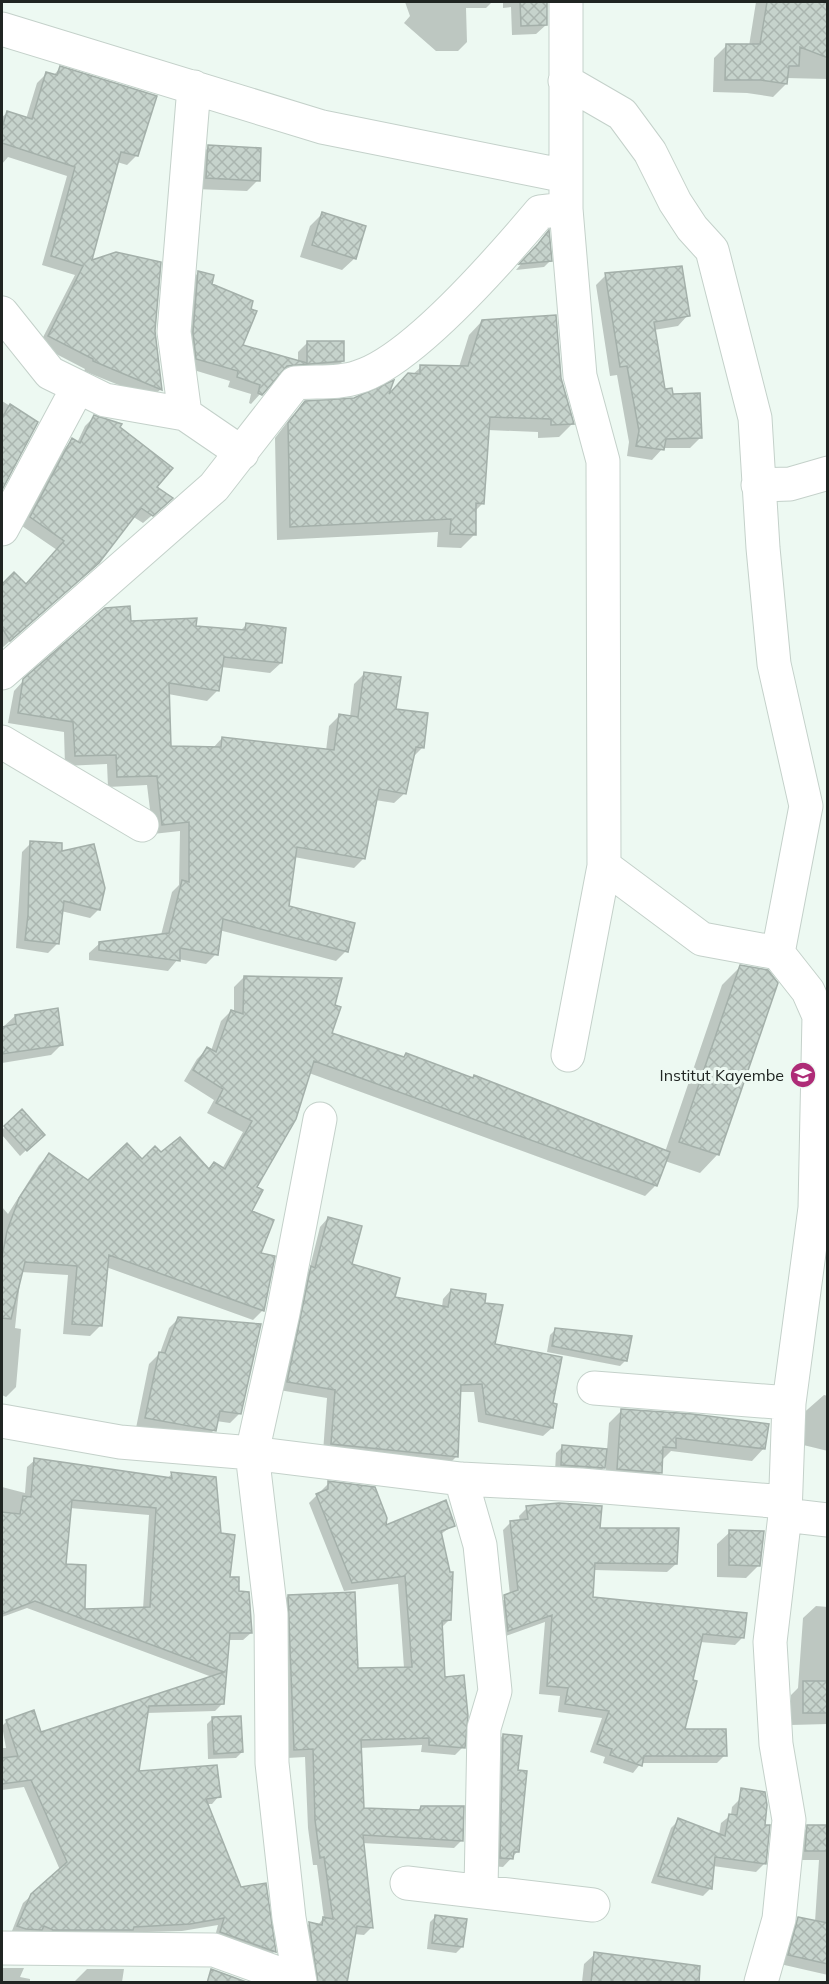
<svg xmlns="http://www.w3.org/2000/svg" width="829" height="1984" font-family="Mulish,sans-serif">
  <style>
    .shadow { fill: #0003; fill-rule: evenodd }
    .building { fill: url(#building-cross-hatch); stroke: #a4b0aa; stroke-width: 1.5; fill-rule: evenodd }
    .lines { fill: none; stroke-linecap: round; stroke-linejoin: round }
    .minor-casing { stroke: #c4d1ca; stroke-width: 35 }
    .minor { stroke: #fff; stroke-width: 33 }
    .labels { text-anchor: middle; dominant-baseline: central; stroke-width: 6; stroke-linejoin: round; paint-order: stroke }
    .poi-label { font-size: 16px; fill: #202522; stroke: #edf9f2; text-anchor: end }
  </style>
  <defs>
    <pattern id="building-cross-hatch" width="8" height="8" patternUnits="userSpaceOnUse" patternTransform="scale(1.5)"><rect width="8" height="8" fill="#c6d3cc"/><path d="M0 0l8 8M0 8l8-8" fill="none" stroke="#aab5af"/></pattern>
  </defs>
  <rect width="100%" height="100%" fill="#edf9f2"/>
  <!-- shadow -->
  <path class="shadow" d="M405 2H492L486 8H466L467 42 458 51H436L404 23 410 16Z
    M503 2H545L546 25 536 34 512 35 511 7 503 8Z
    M756 2H828V79L786 78V84L773 97 747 93 713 92 714 58 727 45 749 46Z
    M60 68 137 155 127 165 117 162 89 263 154 331 161 389 151 398 84 371 85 369 39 345 75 275 42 265 67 176 8 157 2 164V117L7 113 26 119 37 83 46 74 53 76Z
    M209 147 258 180 247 191 195 189 197 158Z
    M322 214 355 258 342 270 300 257 310 226Z
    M543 238 550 261 544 267 516 270Z
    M198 273 210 285 241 346 298 362V352L308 342 343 361 333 371 277 375 251 404 249 403 251 394 228 387 230 381 187 368 189 282Z
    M606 275 688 315 678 326 654 330 664 390 672 395 700 438 690 448H663L652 460 627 456 629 442 617 375 610 376 596 285Z
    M482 321 560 378 572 424 559 437 538 438V432L488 430 483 503 475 511 474 535 461 548 437 547 438 532 277 540 275 438 291 417 305 403 386 398 421 367H459L469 335Z
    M2 401 36 422 2 487Z
    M94 417 118 428 155 487 163 506 143 523 132 516 88 572 2 648V586L14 574 25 585 57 550 22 526 64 449 72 440 77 443 85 426Z
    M130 623 240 631 246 625 281 663 270 673 221 667 217 691 207 701 168 694 170 747 213 748 222 738 326 751 329 726 339 716 350 717 354 684 364 674 422 748 412 758 405 793 394 803 375 800 364 858 354 868 294 857 287 907 346 951 336 961 219 930 216 954 206 964 178 959 168 971 89 960V953L100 943 161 935 172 892 179 885 180 831 153 834 147 785 108 787 107 764 65 766 64 732 8 723 14 691 24 680Z
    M31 843 60 853 99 909 90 918 61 911 57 944 48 953 16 948 22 852Z
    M740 967 718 1154 700 1173 665 1161 655 1186 645 1196 309 1073 255 1188 250 1211 259 1254 263 1310 253 1320 106 1267 100 1326 90 1336 63 1334 68 1275 21 1272 15 1328 21 1329 16 1387 6 1397 2 1395V1207L8 1214 39 1165 49 1155 88 1181 161 1154 207 1170 214 1164 222 1169 243 1132 207 1113 214 1100 184 1081 197 1059 207 1049 211 1051 221 1021 231 1011 234 1012V987L244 977 334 1006 330 1034 403 1058 406 1055 472 1079 474 1077 665 1152 722 985Z
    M15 1016 62 1044 51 1055 2 1063V1028Z
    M22 1111 43 1134 20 1156 2 1135V1130Z
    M328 1218 350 1265 393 1299 442 1307 443 1299 451 1290 483 1304 494 1346 551 1404 552 1428 543 1436 478 1422 474 1392H459L456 1457 448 1465 323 1452 327 1398 279 1390 303 1277 309 1271 320 1227Z
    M179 1318 240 1413 230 1423 216 1421 214 1430 205 1440 136 1428 149 1364 160 1353 169 1328Z
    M556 1329 626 1360 620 1366 547 1352 550 1335Z
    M824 1395 828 1396V1451L795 1443 800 1416Z
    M621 1411 764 1448 752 1461 671 1451 661 1461V1472L648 1485 606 1481V1465L598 1474 555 1471 556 1453 562 1447 607 1450 609 1423Z
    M35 1460 166 1479 172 1474 220 1535 229 1579 238 1593 251 1633 243 1640H228L222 1704 215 1711 146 1713 138 1773 219 1796 212 1804H206L240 1888 265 1885 274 1952 267 1959 214 1940 218 1925 182 1931 10 1936 23 1903 60 1870 24 1787 2 1790V1748H6L2 1726 7 1721 41 1734 212 1677 27 1608 2 1617V1487L25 1493 27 1467ZM70 1508 149 1515 143 1609 84 1610 64 1566Z
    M329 1483 384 1528 453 1525 440 1535 450 1619 441 1628 443 1678 463 1747 455 1755 421 1752 422 1745 360 1748 362 1810 417 1811 421 1807 462 1840 454 1848 362 1843 372 1927 364 1935 354 1934 332 1982 309 1978 301 1932 309 1924 317 1926 324 1918 317 1865H313L308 1828 305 1757 287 1758 280 1604 288 1596 357 1669 404 1668 398 1584 344 1591 309 1503Z
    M527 1508 598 1529 676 1564 667 1572 594 1570 592 1599 743 1637 735 1645 700 1642 683 1731 725 1755 717 1763H641L633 1773 603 1763 605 1757 590 1752 602 1718 558 1712 560 1696 539 1694 545 1622 500 1638 497 1605 510 1595 503 1530 511 1522H520L519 1516Z
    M730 1532 759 1565 746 1578 717 1577V1544Z
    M816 1606 828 1607V1724L791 1725V1695L798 1688 803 1618Z
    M213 1718 242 1752 236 1758 208 1759 207 1724Z
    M503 1735 517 1771 518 1851 503 1867 492 1866 495 1744Z
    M740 1799 764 1864 756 1872 713 1866 711 1888 703 1896 651 1883 671 1828 679 1820 719 1835 721 1823 731 1815 732 1807Z
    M808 1827H828V1975L780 1964 789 1927 799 1918 815 1922 819 1860H796L799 1836Z
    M436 1916 462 1947 456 1953 427 1949 430 1922Z
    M595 1954 677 1982H582L584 1964Z
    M2 1968H24L20 1977 30 1979V1982H2Z
    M87 1969H124L122 1982H74Z"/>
  <!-- building -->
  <path class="building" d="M520 2H547V25L521 26Z
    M767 2H828V58L800 47 799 66H789L787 84 761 80H725L726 44H760Z
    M60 66 157 96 138 156 121 152 92 260 116 252 161 262 155 331 162 390 93 361V359L48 336 83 266 51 256 75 167 2 143V128L7 111 32 119 46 72 57 75Z
    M208 145 261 148 260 181 206 178Z
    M322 212 366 226 356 259 312 245Z
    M549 230 552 261 519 264 538 244Z
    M682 266 690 316 654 322 665 389 672 388 673 394 700 393 702 438 666 439 664 450 636 446 639 431 627 366 620 367 605 273Z
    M198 271 214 275 212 284 253 301 251 309 257 311 243 345 307 363V341H344V361L287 366 262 395 258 393 260 385 237 377 238 371 196 359 193 332Z
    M556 315 561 378 574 424 551 425V419L490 417 484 504 476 503V535L450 534 451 519 290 527 288 423 305 401 354 398 394 380 389 394 408 373 420 374V365L468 366 482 320Z
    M10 404 38 422 2 490V418Z
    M94 415 122 424 120 427 173 468 157 487 173 498 153 516 141 508 99 563 10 641 2 628V584L14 572 26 584 64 541 30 517 72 438 80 443Z
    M130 606 131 621 197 618 196 626 245 630 246 623 286 628 282 663 224 657 219 691 169 683 171 746 221 747 222 737 334 750 339 714 358 717 364 672 401 677 396 709 428 713 424 748 416 747 406 794 379 789 365 859 297 847 289 906 355 923 348 952 223 919 218 955 180 948V961L99 950V942L169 933 182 880 189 882V822L162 825 157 776 117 777 116 755 75 756 73 722 18 713 23 679 105 608Z
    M30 841 62 843V851L94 844 105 888 100 910 64 901 59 944 25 940 28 915Z
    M740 965 768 970 778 983 719 1155 679 1142Z
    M244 976 342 978 335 1005 341 1007 332 1033 404 1057 406 1053 473 1078 474 1075 670 1152 657 1186 314 1061 296 1119 257 1187 263 1190 252 1211 274 1220 261 1253 275 1256 264 1311 109 1255 102 1326 72 1324 77 1266 25 1262 11 1319 2 1318V1257L7 1231 19 1198 49 1153 88 1180 127 1143 142 1159 155 1146 161 1152 180 1137 209 1169 214 1162 225 1169 252 1121 216 1103 223 1089 193 1070 207 1047 216 1052 231 1010 243 1014Z
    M58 1008 63 1045 2 1054V1027L16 1024 15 1015Z
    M22 1109 45 1135 27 1151 4 1126Z
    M328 1217 362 1226 352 1264 400 1278 395 1297 448 1307 451 1289 486 1294 485 1303 503 1305 495 1344 562 1357 553 1403 557 1404 553 1428 486 1414 482 1384 461 1385 458 1457 331 1444 335 1390 287 1382 311 1266 315 1268Z
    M178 1317 261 1324 241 1414 220 1411 216 1431 145 1418 159 1352 165 1353Z
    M555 1328 632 1336 627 1361 552 1346Z
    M621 1409 693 1414 769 1424 765 1449 676 1438V1448L663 1447 662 1473 617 1469Z
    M562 1445 607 1449 605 1468 561 1465Z
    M34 1458 172 1478 171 1472 216 1477 221 1533 235 1535 230 1577H239V1591L249 1592 252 1633H230L224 1704 149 1706 139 1771 217 1765 221 1797 206 1799 241 1887 266 1883 276 1952 220 1932 224 1918 190 1924 134 1927 133 1930H53L44 1926 42 1930 26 1929 17 1926 31 1894 67 1862 31 1780 2 1784V1758L18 1756 6 1720 34 1710 41 1732 224 1672 35 1601 2 1614V1512L20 1514 23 1496 31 1497ZM72 1500 156 1508 150 1607 85 1609 86 1565 66 1564Z
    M328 1481 375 1487 387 1518 386 1525 446 1500 455 1526 441 1531 450 1572H453L451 1620 442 1621 445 1677 464 1675 468 1716 465 1748 429 1745V1738L361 1740 364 1808 420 1810 421 1806H464L463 1841 363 1835 373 1928 357 1926 347 1983H318L309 1922 322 1925 323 1917 333 1919 324 1857 320 1858 315 1820 313 1749 294 1750 288 1595 355 1592 358 1668 412 1667 405 1576 352 1583 316 1494 328 1489Z
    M559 1503 602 1506 600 1528H679L677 1564 595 1563 593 1597 747 1613 744 1638 703 1634 693 1680 697 1681 685 1729H726L727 1756H644L642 1766 610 1755 612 1749 597 1744 609 1711 565 1704 568 1688 547 1686 552 1615 508 1631 504 1595 518 1590 510 1521 528 1519 526 1506Z
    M729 1530 764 1531 760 1566 729 1565Z
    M803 1681H828V1713H803Z
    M241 1716 243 1752 214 1754 212 1717Z
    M503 1734 522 1736 518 1770 527 1771 519 1852H514L513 1859 500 1858Z
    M741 1788 765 1792 767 1805 765 1825H770L766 1864 715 1857 712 1889 658 1876 678 1818 725 1836 729 1814 737 1815Z
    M807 1825H828V1851H805Z
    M435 1915 467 1919 463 1947 432 1943Z
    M798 1917 828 1923V1964L788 1955Z
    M594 1952 700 1966 699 1983H591Z
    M211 1969 249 1983H207Z"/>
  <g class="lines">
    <!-- minor casing -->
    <g class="minor-casing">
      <path id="minor" d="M566 2V209L580 376 603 461 604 866 568 1055
        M2 29 322 127 566 176
        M565 81 622 114 650 152 675 202 692 228 712 250 755 418 763 548 774 664 806 806 778 953 808 991 819 1016 828 1019
        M194 87 174 332 185 414 242 453
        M2 313 50 373 105 400 185 414
        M758 485 790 484 828 473
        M2 529 78 387
        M2 673 214 487 295 383C316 381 338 384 358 377 412 361 502 257 540 212L566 209
        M2 742 142 825
        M604 866 702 939 778 953
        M594 1388 789 1403
        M2 1421 120 1442 252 1453 461 1479 581 1485 785 1502
        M461 1479 480 1545 495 1691 484 1728 481 1890
        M785 1515 828 1520
        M407 1883 593 1905
        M2 1948 214 1950 283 1975 293 1982
        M300 1982 289 1918 272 1763 271 1614 252 1453 283 1313 320 1119
        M761 1982 779 1919 789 1820 776 1744 770 1642 785 1515 789 1403 815 1208 819 1016"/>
    </g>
    <!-- minor -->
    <use href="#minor" class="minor"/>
  </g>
  <!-- icons -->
  <defs>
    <g id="school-disc" transform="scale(1.35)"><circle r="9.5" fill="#ae2c77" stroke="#edf9f2"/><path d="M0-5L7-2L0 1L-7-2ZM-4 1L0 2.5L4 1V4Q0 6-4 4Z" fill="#fff"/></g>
  </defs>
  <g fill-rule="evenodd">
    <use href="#school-disc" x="803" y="1075"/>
  </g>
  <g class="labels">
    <!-- poi labels -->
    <g class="poi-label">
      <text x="784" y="1075">Institut Kayembe</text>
    </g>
  </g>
  <!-- border -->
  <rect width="829" height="1984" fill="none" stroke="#202522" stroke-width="6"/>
</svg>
